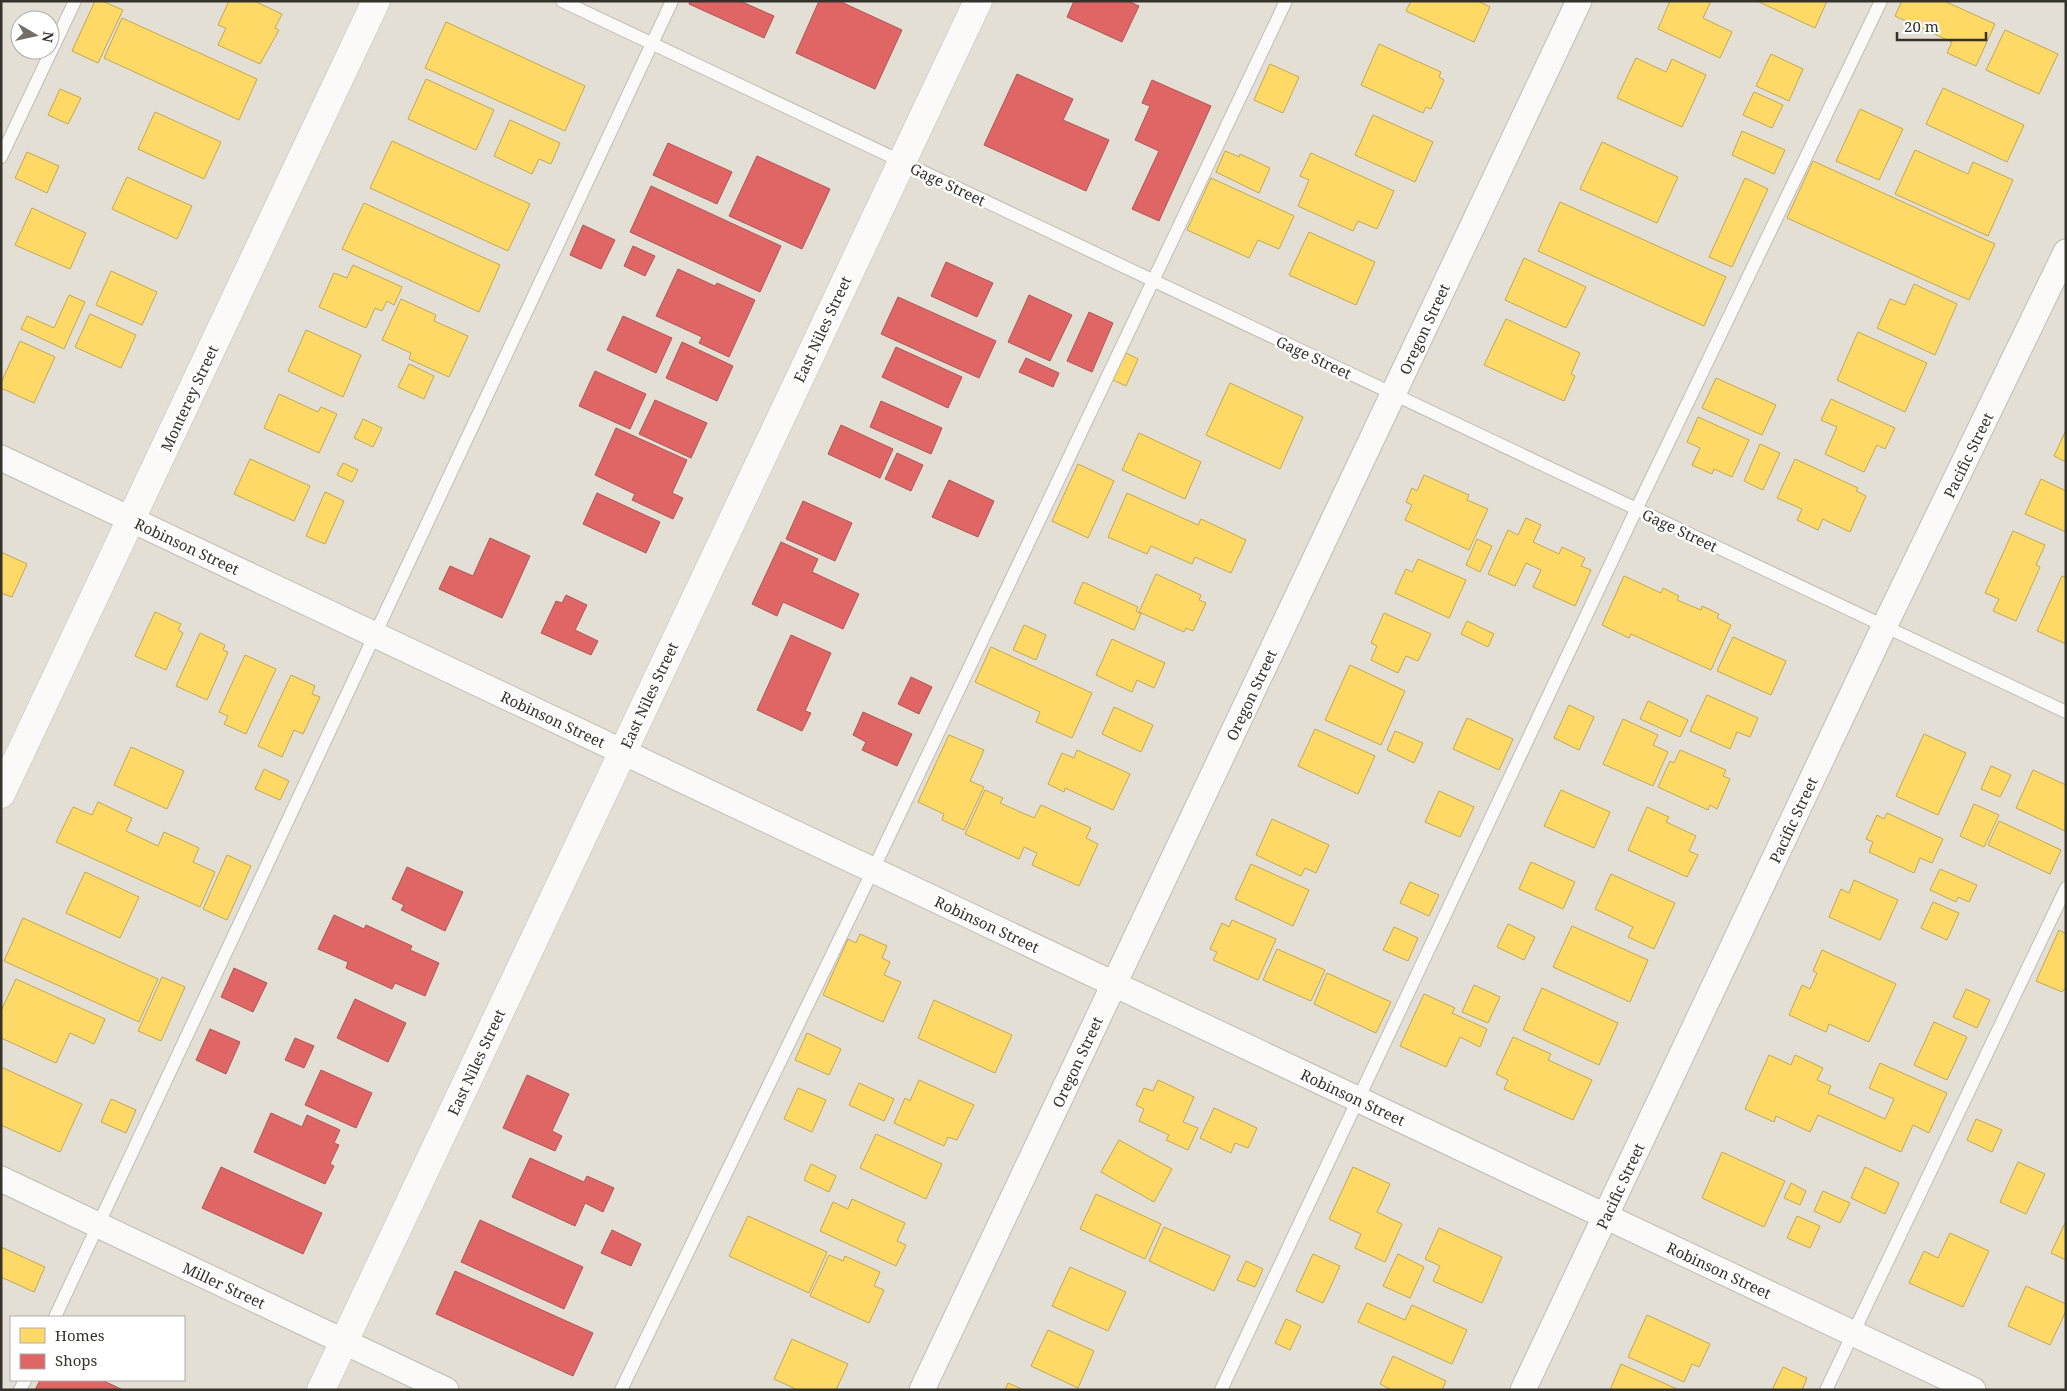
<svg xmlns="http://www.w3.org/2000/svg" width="2067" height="1391" font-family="'Noto Serif',serif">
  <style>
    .homes { fill: #ffd966; stroke: #c2a754 }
    .shops { fill: #e06666; stroke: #ad5654 }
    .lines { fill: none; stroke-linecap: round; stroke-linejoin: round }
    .lane-casing { stroke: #bfbcb5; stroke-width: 14 }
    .street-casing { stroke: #bfbcb5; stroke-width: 27 }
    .secondary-casing { stroke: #bfbcb5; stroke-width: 29 }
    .lane { stroke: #fbfaf9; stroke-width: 12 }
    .street { stroke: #fbfaf9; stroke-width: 25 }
    .secondary { stroke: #fbfaf9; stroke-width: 28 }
    .labels { text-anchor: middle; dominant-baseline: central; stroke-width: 5; stroke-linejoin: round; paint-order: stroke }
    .street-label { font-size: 15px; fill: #35322b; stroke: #fff }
  </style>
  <rect width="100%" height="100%" fill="#e3dfd5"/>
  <!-- homes -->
  <path class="homes" d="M95 1H102L123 10 98 63 72 51Z
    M229 1H254L282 14 275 28 279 30 260 64 218 45 226 28 218 25Z
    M1411 1H1478L1490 7 1474 42 1406 11Z
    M1670 1H1711L1703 18 1732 32 1720 58 1658 29Z
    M1757 1H1827L1815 28Z
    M1902 1H1944L1995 24 1976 66 1947 53 1952 42 1895 16Z
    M122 18 257 79 239 120 104 58Z
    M446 22 585 86 565 131 425 68Z
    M2005 30 2058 54 2039 94 1986 70Z
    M1379 44 1441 72 1439 77 1444 80 1431 109 1426 107 1423 113 1361 85Z
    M1771 54 1803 69 1789 101 1756 86Z
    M1636 58 1666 72 1672 59 1706 75 1682 127 1617 98Z
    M1270 64 1299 77 1283 113 1254 100Z
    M426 79 494 110 476 150 408 119Z
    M1943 88 2024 125 2007 162 1926 124Z
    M60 89 81 98 68 124 48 115Z
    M1754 92 1783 105 1772 128 1743 115Z
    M1860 109 1903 129 1879 180 1836 161Z
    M155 112 221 142 204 179 138 149Z
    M1373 115 1433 142 1415 182 1355 155Z
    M510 120 560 143 551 164 539 159 532 174 494 156Z
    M1742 131 1785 150 1774 174 1732 155Z
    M392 141 530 204 508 251 370 188Z
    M1602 142 1678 177 1657 223 1580 189Z
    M1915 150 1968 174 1973 162 2013 180 1988 236 1895 194Z
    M1225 151 1239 157 1240 154 1270 168 1259 193 1216 172Z
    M27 152 59 166 47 193 15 178Z
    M1311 153 1394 191 1377 229 1358 221 1353 231 1298 206 1309 180 1300 176Z
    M1813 161 1995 244 1969 300 1787 218Z
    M127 177 192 206 177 239 112 209Z
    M1211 178 1294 216 1279 249 1258 240 1249 258 1187 230Z
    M1745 178 1768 189 1732 267 1709 257Z
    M1560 202 1726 277 1704 326 1538 251Z
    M364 203 500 265 479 312 342 249Z
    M32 208 86 233 70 269 15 245Z
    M1309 232 1375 262 1356 305 1289 275Z
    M1524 258 1586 287 1566 328 1505 300Z
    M353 265 402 287 394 305 387 301 382 311 375 308 366 328 319 307 334 273 347 278Z
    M111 271 157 292 142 325 96 305Z
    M1914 284 1957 304 1935 355 1877 328 1890 299 1905 305Z
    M69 295 85 302 64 349 21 329 27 316 54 328Z
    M401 299 436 315 434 321 468 336 449 377 409 359 411 353 382 340Z
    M90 314 136 335 121 368 75 347Z
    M1506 319 1580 353 1571 374 1575 376 1564 401 1484 365Z
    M306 330 361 355 343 397 288 371Z
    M1858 332 1927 363 1905 412 1837 380Z
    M20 341 55 357 34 403 1 388V383Z
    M1126 353 1138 359 1126 386 1113 380Z
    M409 364 434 376 424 399 398 387Z
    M1716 378 1776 405 1762 435 1702 408Z
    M1230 383 1303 417 1280 469 1206 435Z
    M279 394 318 412 321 407 337 414 319 453 264 428Z
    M1831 399 1895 428 1885 449 1877 445 1864 472 1825 454 1837 427 1821 420Z
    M1698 417 1749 440 1732 477 1714 469 1712 474 1692 465 1700 448 1687 442Z
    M363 419 382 428 373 447 354 438Z
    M2066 430V462L2054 456Z
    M1139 433 1201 462 1185 499 1122 470Z
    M1760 444 1780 453 1763 490 1744 481Z
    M250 459 310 486 294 521 234 494Z
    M1795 459 1858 488 1856 491 1866 496 1850 532 1823 519 1818 530 1797 520 1802 509 1777 498Z
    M343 463 358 470 352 482 337 475Z
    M1078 464 1114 481 1088 538 1052 521Z
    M1424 475 1469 495 1467 500 1488 509 1469 550 1405 520 1412 505 1406 502 1412 488 1417 491Z
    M2041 479 2066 491V532L2025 514Z
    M325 492 344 501 325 544 306 536Z
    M1127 493 1198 525 1201 519 1246 540 1231 573 1195 557 1192 564 1151 546 1147 554 1108 537Z
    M1526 518 1541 525 1533 542 1559 554 1562 547 1585 558 1581 566 1591 570 1575 606 1533 587 1541 570 1526 563 1515 586 1488 574 1508 530 1518 535Z
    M2013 531 2045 545 2036 565 2040 567 2016 621 1993 611 1999 599 1985 593Z
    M1477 539 1492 546 1480 572 1466 565Z
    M1 552 27 564 12 597 1 593Z
    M1418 559 1466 580 1449 618 1395 593 1406 569 1412 572Z
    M1156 574 1201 595 1199 600 1206 603 1193 631 1186 628 1184 632 1139 612Z
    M1624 576 1661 593 1663 588 1679 596 1677 600 1701 610 1702 606 1719 614 1717 618 1731 625 1711 670 1631 634 1629 638 1602 625Z
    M2062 576 2066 577V644L2037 631Z
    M1083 582 1138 607 1136 611 1141 614 1134 630 1074 603Z
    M155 612 181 624 178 630 183 633 166 670 135 656Z
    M1384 613 1431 634 1418 661 1406 656 1398 673 1371 660 1377 646 1371 643Z
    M1467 621 1494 634 1488 647 1461 634Z
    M1024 625 1046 635 1036 660 1013 650Z
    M200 633 225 645 223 650 228 652 207 700 176 686Z
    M1733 637 1786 661 1771 695 1717 671Z
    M1112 639 1165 663 1154 688 1137 680 1132 692 1096 675Z
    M991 647 1092 693 1072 738 1036 722 1040 712 975 682Z
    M245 655 276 669 246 734 224 724 228 716 219 712Z
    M1350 665 1405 691 1381 745 1325 720Z
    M291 675 315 686 312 694 320 697 303 734 294 730 282 757 258 746Z
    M1707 695 1758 718 1750 737 1737 732 1730 749 1690 731Z
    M1648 701 1688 720 1680 737 1640 719Z
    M1569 705 1594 717 1579 750 1554 738Z
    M1114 707 1153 725 1141 752 1102 734Z
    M1467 718 1513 739 1499 770 1453 749Z
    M1623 719 1658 735 1653 745 1668 752 1653 786 1603 764Z
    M1315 729 1375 756 1358 794 1298 766Z
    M1395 731 1423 743 1414 763 1387 750Z
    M1924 734 1966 753 1938 815 1896 796Z
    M949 735 984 750 970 781 984 787 964 830 942 820 944 814 918 802Z
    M131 747 184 771 167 809 114 785Z
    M1077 750 1130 774 1113 810 1065 788 1064 792 1048 784 1062 753 1074 758Z
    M1680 750 1726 770 1723 776 1730 779 1717 809 1710 805 1708 810 1658 787 1670 761 1674 763Z
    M1991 766 2011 775 2000 797 1981 789Z
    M264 769 289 781 280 800 255 789Z
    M2033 770 2066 785 2065 831 2016 808Z
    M985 790 1003 798 1000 803 1034 818 1041 805 1091 828 1086 838 1098 844 1079 886 1032 865 1037 853 1024 847 1019 859 965 834Z
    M1561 790 1610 812 1594 848 1544 826Z
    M1439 791 1474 807 1460 837 1425 822Z
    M98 802 132 818 126 831 158 846 164 832 199 848 193 862 215 872 200 907 56 842 73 807 92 815Z
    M1974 804 1999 815 1984 847 1960 836Z
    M1647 807 1669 817 1666 822 1696 836 1689 851 1698 855 1687 877 1628 850Z
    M1887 813 1943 839 1932 863 1920 858 1914 873 1869 852 1873 842 1866 839 1877 815 1884 819Z
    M1272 819 1329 845 1316 873 1305 868 1301 876 1256 855Z
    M1999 821 2061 850 2050 874 1988 845Z
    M227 855 251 866 227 920 203 909Z
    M1531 862 1575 882 1563 909 1519 889Z
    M1251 864 1309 890 1293 926 1235 899Z
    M1940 869 1977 885 1969 902 1958 897 1956 902 1930 890Z
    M85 872 139 897 120 938 66 913Z
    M1611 874 1675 903 1654 949 1628 937 1633 927 1595 909Z
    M1854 880 1898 900 1880 940 1829 917 1841 889 1849 893Z
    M1410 882 1439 895 1429 916 1400 903Z
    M1933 902 1959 913 1947 940 1921 928Z
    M23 918 158 979 139 1022 4 961Z
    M1232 920 1276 939 1258 980 1213 960 1217 952 1210 949 1222 923 1229 927Z
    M1508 924 1535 937 1524 960 1497 947Z
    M1572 926 1648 960 1630 1002 1553 967Z
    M1394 927 1418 938 1408 961 1383 950Z
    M2059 930 2066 934V987L2062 992 2036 981Z
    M860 934 887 946 882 958 890 962 884 975 901 982 883 1022 823 995 848 939 856 943Z
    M1277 949 1325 970 1311 1001 1263 980Z
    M1822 950 1896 984 1869 1042 1829 1024 1826 1032 1789 1015 1802 985 1810 989 1817 973 1813 971Z
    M1327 973 1391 1002 1376 1033 1314 1004Z
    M162 977 185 987 161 1041 138 1031Z
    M16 979 105 1019 94 1044 70 1033 56 1063 1 1038V1011Z
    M1474 985 1500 997 1488 1023 1462 1012Z
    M1542 988 1618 1023 1599 1065 1523 1030Z
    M1966 989 1990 1000 1977 1028 1953 1017Z
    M1424 994 1455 1008 1452 1013 1487 1029 1480 1047 1460 1037 1446 1067 1400 1046Z
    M934 1000 1012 1035 995 1073 918 1038Z
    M1934 1022 1967 1037 1947 1080 1914 1065Z
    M807 1033 841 1049 829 1075 795 1060Z
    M1513 1037 1551 1054 1548 1060 1592 1080 1573 1120 1504 1089 1508 1080 1496 1074Z
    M1769 1055 1791 1065 1795 1055 1823 1068 1817 1080 1831 1086 1828 1093 1885 1119 1894 1099 1869 1088 1880 1063 1947 1093 1929 1133 1913 1125 1901 1152 1818 1115 1810 1132 1776 1116 1774 1122 1745 1109Z
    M1 1067 82 1104 60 1152 1 1125Z
    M919 1080 974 1105 957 1140 948 1137 944 1146 894 1123 905 1098 910 1101Z
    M1158 1080 1194 1097 1183 1122 1198 1128 1188 1150 1166 1140 1169 1135 1139 1121 1144 1109 1136 1105 1144 1088 1153 1091Z
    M859 1083 894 1099 884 1121 849 1105Z
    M798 1088 826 1100 812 1132 784 1119Z
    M111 1099 136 1110 126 1133 101 1122Z
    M1214 1108 1257 1128 1248 1148 1235 1143 1231 1153 1200 1138Z
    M1976 1119 2002 1130 1992 1152 1967 1140Z
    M876 1134 942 1164 926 1199 860 1168Z
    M1119 1140 1172 1169 1154 1202 1101 1172Z
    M1722 1152 1785 1181 1764 1227 1702 1198Z
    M2018 1162 2045 1174 2026 1214 2000 1202Z
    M811 1164 836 1176 829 1192 804 1180Z
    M1353 1167 1390 1184 1377 1212 1402 1224 1385 1262 1355 1248 1361 1234 1329 1219Z
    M1865 1167 1899 1183 1885 1214 1851 1198Z
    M1791 1183 1806 1191 1800 1205 1784 1198Z
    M1823 1191 1850 1203 1840 1223 1814 1211Z
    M1096 1194 1161 1224 1145 1259 1080 1229Z
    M852 1199 905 1223 897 1241 906 1245 896 1266 820 1231 833 1202 848 1209Z
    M748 1216 827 1252 809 1293 729 1256Z
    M1797 1216 1820 1226 1810 1248 1787 1238Z
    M2066 1221V1260L2051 1253Z
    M1164 1227 1230 1256 1214 1291 1149 1261Z
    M1439 1228 1502 1257 1482 1303 1433 1281 1440 1266 1425 1259Z
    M1950 1233 1989 1251 1963 1307 1909 1283 1924 1251 1938 1258Z
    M1 1247 45 1267 34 1292 1 1277Z
    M1313 1254 1340 1266 1323 1303 1296 1291Z
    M1398 1254 1424 1267 1410 1298 1383 1286Z
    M829 1255 843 1261 845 1256 880 1272 874 1286 884 1290 869 1323 810 1296Z
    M1246 1261 1263 1269 1255 1287 1237 1280Z
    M1070 1267 1126 1292 1108 1331 1052 1306Z
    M2026 1286 2066 1304V1311L2050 1345 2008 1326Z
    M1367 1303 1405 1320 1412 1305 1467 1330 1452 1364 1358 1322Z
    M1647 1315 1710 1344 1699 1367 1692 1364 1684 1382 1628 1357Z
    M1286 1319 1301 1326 1290 1350 1275 1343Z
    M1048 1330 1094 1351 1078 1388 1031 1366Z
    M792 1339 848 1364 836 1390H798L774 1379Z
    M1393 1356 1446 1381 1442 1390H1392L1380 1384Z
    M1621 1364 1677 1389V1390H1610Z
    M1783 1367 1807 1378 1802 1390H1772Z
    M1008 1383 1024 1390H1005Z"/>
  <!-- shops -->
  <path class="shops" d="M690 1H740L774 16 764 38 689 4Z
    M819 1H839L902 30 875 89 796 53Z
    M1074 1H1128L1139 6 1122 42 1067 17Z
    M1017 74 1073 99 1063 120 1109 140 1086 191 984 145Z
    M1152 80 1211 106 1159 221 1132 209 1159 151 1135 140 1150 106 1142 103Z
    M668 143 732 172 717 204 653 175Z
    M757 156 830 189 802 249 729 216Z
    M651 186 781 246 760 292 630 232Z
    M583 225 615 240 601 269 570 255Z
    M633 246 655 256 645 276 624 266Z
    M946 262 993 283 977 317 931 296Z
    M678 269 715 286 717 283 755 300 729 357 699 343 702 337 656 316Z
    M1029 295 1072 315 1050 361 1008 342Z
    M898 297 996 341 979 378 881 334Z
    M1089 312 1113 323 1092 372 1067 361Z
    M623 316 672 338 656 373 607 350Z
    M682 342 733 366 717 401 666 378Z
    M896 347 962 377 948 408 882 377Z
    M1026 358 1059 373 1053 387 1019 372Z
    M595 371 646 394 630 429 579 406Z
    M655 400 707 423 691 458 639 434Z
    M881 401 942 428 931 454 870 427Z
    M841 425 893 449 880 478 828 454Z
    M616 428 687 460 672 493 683 498 673 519 632 500 635 494 595 475Z
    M897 453 923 465 911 491 885 479Z
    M949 480 994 501 978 537 932 517Z
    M597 493 660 522 646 553 583 524Z
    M803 501 852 523 835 561 786 539Z
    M490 538 530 556 502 618 439 589 450 566 473 576Z
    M781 542 818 559 812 572 859 594 843 629 783 602 777 616 752 604Z
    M566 595 587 605 575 630 598 641 591 655 541 633 556 601 562 603Z
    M791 635 831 653 805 711 811 713 802 731 757 710Z
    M911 677 932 687 919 714 898 704Z
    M863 712 912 734 897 766 862 750 866 742 853 735Z
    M407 867 463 892 445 931 401 910 404 905 392 899Z
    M334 915 364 929 366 925 412 946 410 950 439 963 425 996 395 983 392 989 346 968 348 962 318 949Z
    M234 968 267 983 253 1012 221 997Z
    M355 999 406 1023 388 1062 337 1038Z
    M210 1029 240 1042 226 1074 196 1060Z
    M295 1038 314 1046 304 1068 285 1060Z
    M321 1070 372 1093 356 1128 305 1105Z
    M527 1075 569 1094 552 1131 562 1136 555 1151 503 1128Z
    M271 1113 302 1127 307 1115 340 1130 334 1143 339 1145 330 1164 334 1166 325 1184 254 1152Z
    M530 1158 584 1182 587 1176 614 1188 603 1212 585 1203 575 1226 512 1197Z
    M221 1167 322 1213 303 1254 202 1208Z
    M480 1220 583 1267 564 1309 461 1262Z
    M612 1230 641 1244 631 1266 601 1253Z
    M455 1271 593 1333 573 1376 436 1314Z
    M40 1380H102L123 1390H35Z"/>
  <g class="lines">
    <!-- lane casing -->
    <g class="lane-casing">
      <path id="lane" d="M562 1 2066 712
        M1 157 75 1
        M55 1317 672 1
        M20 1390 25 1380
        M621 1390 873 870 1286 1
        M1221 1390 1636 510 1881 1
        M1826 1390 2066 888"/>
    </g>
    <!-- street casing -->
    <g class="street-casing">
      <path id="street" d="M1 458 1973 1390
        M1 1179 446 1390
        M922 1390 1579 1
        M1523 1390 1884 627 2066 252"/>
    </g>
    <!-- secondary casing -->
    <g class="secondary-casing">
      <path id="secondary" d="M1 794 376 1
        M321 1390 978 1"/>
    </g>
    <!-- lane -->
    <use href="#lane" class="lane"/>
    <!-- street -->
    <use href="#street" class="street"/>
    <!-- secondary -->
    <use href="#secondary" class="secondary"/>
  </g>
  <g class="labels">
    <!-- street labels -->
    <g class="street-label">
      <text transform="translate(948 184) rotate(25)">Gage Street</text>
      <text transform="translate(822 329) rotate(-65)">East Niles Street</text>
      <text transform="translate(1424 329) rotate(-65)">Oregon Street</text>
      <text transform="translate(1314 357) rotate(25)">Gage Street</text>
      <text transform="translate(189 398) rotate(-65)">Monterey Street</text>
      <text transform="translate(1968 455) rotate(-64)">Pacific Street</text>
      <text transform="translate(1680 530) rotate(25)">Gage Street</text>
      <text transform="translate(187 546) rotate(25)">Robinson Street</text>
      <text transform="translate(649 695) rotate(-65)">East Niles Street</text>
      <text transform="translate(1251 695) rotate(-65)">Oregon Street</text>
      <text transform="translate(553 719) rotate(25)">Robinson Street</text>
      <text transform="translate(1793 820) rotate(-65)">Pacific Street</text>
      <text transform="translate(987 924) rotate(25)">Robinson Street</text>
      <text transform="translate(476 1062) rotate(-65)">East Niles Street</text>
      <text transform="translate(1077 1062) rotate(-65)">Oregon Street</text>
      <text transform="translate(1353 1097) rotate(25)">Robinson Street</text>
      <text transform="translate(1620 1186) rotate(-65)">Pacific Street</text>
      <text transform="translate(1719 1270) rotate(25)">Robinson Street</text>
      <text transform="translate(224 1285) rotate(25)">Miller Street</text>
    </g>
  </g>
  <!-- border -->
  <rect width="2067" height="1391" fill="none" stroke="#35322b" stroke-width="5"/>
  <!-- legend -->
  <rect x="10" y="1316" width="175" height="65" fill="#ffffff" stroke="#aeadaa"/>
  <rect x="20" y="1328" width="25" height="15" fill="#ffd966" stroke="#aeadaa"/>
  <text x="55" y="1341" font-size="15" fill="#35322b">Homes</text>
  <rect x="20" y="1354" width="25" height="15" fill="#e06666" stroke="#aeadaa"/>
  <text x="55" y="1366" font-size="15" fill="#35322b">Shops</text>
  <!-- north arrow -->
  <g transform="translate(35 35) rotate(99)"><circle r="24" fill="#ffffff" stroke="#aeadaa"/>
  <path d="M0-4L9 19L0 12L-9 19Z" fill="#726f66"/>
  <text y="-8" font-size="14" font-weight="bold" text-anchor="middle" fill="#35322b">N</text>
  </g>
  <!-- scale -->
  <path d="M1897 32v8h89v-8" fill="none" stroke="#35322b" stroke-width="2.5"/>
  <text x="1904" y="32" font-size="15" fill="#35322b" stroke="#ffffff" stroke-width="4" paint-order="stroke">20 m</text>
</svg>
